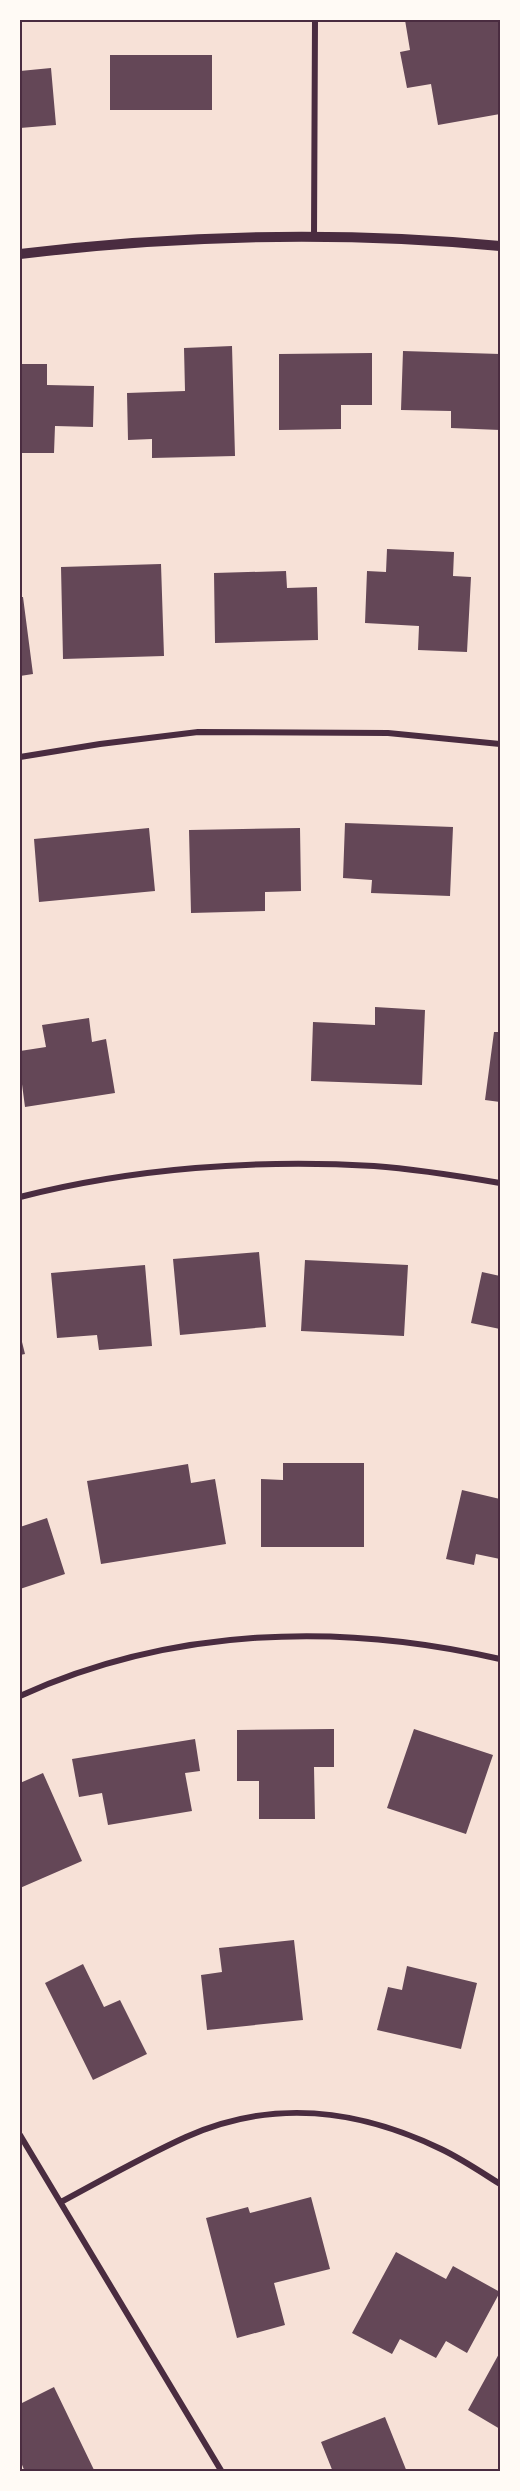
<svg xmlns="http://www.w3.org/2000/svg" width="520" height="2491" font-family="'Asap Condensed',sans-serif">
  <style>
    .building { fill: #644757 }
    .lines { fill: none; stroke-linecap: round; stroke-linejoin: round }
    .minor { stroke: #4a2c40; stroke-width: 6 }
    .tertiary { stroke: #4a2c40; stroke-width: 10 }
    .neatline { fill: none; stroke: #4a2c40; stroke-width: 2 }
  </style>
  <rect width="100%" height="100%" fill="#f7e1d7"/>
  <!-- building -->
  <path class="building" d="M405 20H499L500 114 438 125 431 84 407 88 400 52 410 50Z
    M110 55H212V110H110Z
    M51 68 56 125 20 128V71Z
    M232 346 235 456 152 458V439L128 440 127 393 185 391 184 348Z
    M403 351 500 354V430L451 428V411L401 410Z
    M372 353V405H341V429L279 430V354Z
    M20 364H47V385L94 386 93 427 55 426 54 453H20Z
    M387 549 454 552 453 576 471 577 467 652 418 650 419 626 365 623 367 571 386 572Z
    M161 564 164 656 63 659 61 567Z
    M286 571 287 588 317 587 318 640 215 643 214 573Z
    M20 597H23L33 674 20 676Z
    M345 823 453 827 450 896 371 893 372 880 343 878Z
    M149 828 155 891 39 902 34 839Z
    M300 828 301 891 265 892V911L191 913 189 830Z
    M375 1007 425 1010 422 1085 311 1081 313 1022 375 1025Z
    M89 1018 92 1042 106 1039 115 1093 25 1107 20 1069V1051L46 1047 42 1025Z
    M494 1032H500V1102L485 1100Z
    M259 1252 266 1327 180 1335 173 1259Z
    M305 1260 408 1265 404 1336 301 1331Z
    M145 1265 152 1346 99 1350 97 1335 57 1338 51 1273Z
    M482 1272 500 1276V1329L471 1323Z
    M20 1334 25 1354 20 1355Z
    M283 1463H364V1547H261V1479L283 1480Z
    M188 1464 191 1483 215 1479 226 1544 101 1564 87 1481Z
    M462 1490 500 1499V1559L476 1554 474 1565 446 1559Z
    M47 1518 65 1574 20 1589V1527Z
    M334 1729V1767H314L315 1819H259V1781H237V1730Z
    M414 1729 493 1755 466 1834 387 1808Z
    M195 1739 200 1771 185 1773 192 1811 108 1825 102 1793 79 1797 72 1759Z
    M43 1773 82 1861 20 1888V1783Z
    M294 1940 303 2020 207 2030 201 1975 222 1972 219 1948Z
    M83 1964 104 2007 120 2000 147 2054 93 2080 45 1983Z
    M407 1966 477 1983 461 2049 377 2030 388 1987 402 1990Z
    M311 2197 330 2269 274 2283 285 2325 237 2338 206 2218 248 2207 250 2213Z
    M396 2252 446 2279 453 2266 500 2292 467 2353 446 2341 436 2358 400 2339 392 2354 352 2333Z
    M500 2352V2429L468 2410Z
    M54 2387 95 2472H25L20 2460V2404Z
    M385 2417 407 2472H333L321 2442Z"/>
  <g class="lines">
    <!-- minor -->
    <path class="minor" d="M314 236 315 20
      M20 757 100 744 198 732 388 733 500 744
      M20 1197C133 1168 257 1159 374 1166 416 1169 459 1176 500 1183
      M20 1696C171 1627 340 1622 500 1659
      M20 2135 222 2472
      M61 2202C102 2180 144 2156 186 2137 273 2098 358 2109 441 2149 462 2159 481 2172 500 2184"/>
    <!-- tertiary -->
    <path class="tertiary" d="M20 254C179 235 341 231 500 246"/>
  </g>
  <!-- border -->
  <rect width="520" height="2491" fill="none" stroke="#fffaf5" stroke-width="42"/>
  <rect x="21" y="21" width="478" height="2449" class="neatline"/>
</svg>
